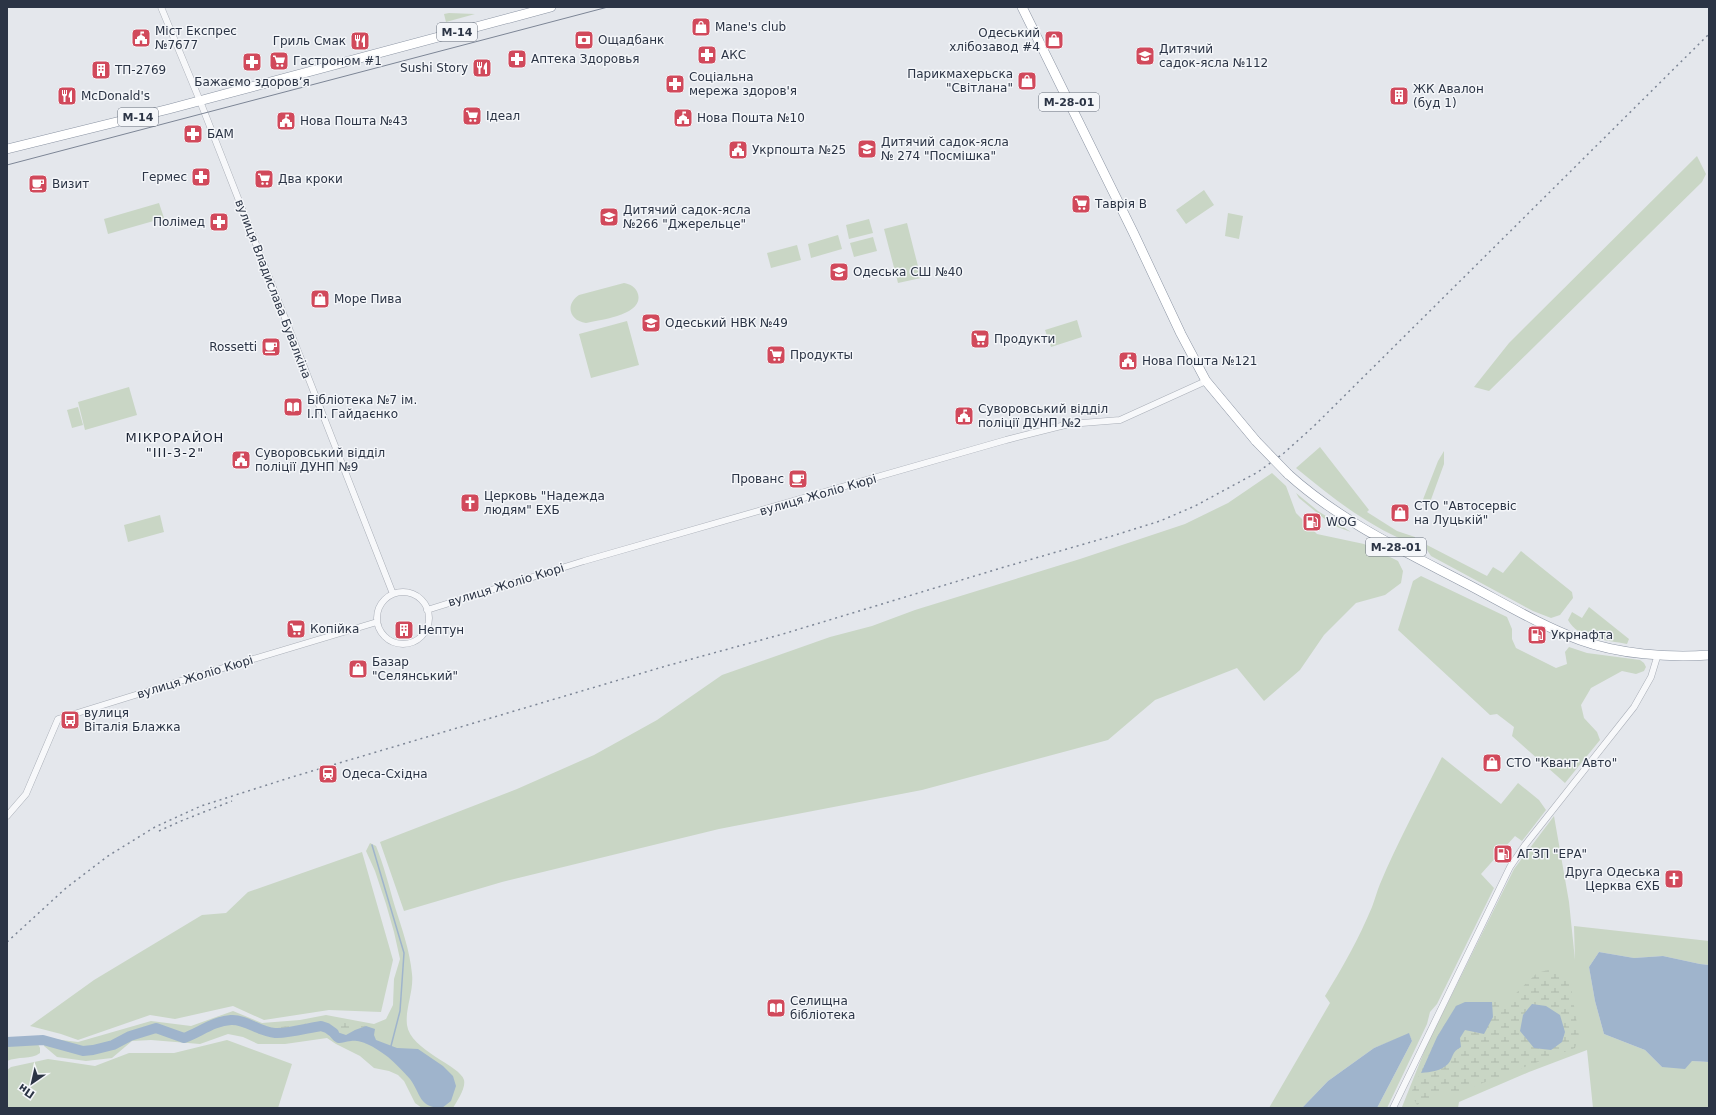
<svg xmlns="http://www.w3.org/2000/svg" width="1716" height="1115" font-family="'DejaVu Sans',sans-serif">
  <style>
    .grass { fill: #c9d6c5 }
    .wetland { fill: url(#wetland-marsh) }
    .water { fill: #9fb4cc }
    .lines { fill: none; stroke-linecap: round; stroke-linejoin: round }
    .stream { stroke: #9fb4cc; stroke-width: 1.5 }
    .river { stroke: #9fb4cc; stroke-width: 10 }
    .minor-casing { stroke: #a9aeb7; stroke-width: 7 }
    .highway-casing { stroke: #8b94a3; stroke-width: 10 }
    .minor { stroke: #f7f8fa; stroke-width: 6 }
    .highway { stroke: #fff; stroke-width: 9 }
    .tram { stroke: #7d8696; stroke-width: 1 }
    .rail { stroke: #7d8696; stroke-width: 1.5; stroke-dasharray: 2 4; stroke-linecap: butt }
    .highway-bridge-casing { stroke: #8b94a3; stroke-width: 10; stroke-linecap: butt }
    .highway-bridge { stroke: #fff; stroke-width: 9 }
    .labels { text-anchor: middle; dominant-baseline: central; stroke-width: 3; stroke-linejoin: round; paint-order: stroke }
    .shield { fill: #f4f6f9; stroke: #676e7b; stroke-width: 1 }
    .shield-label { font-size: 11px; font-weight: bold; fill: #2b3445 }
    .poi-label { font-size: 12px; fill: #2b3445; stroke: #f4f6f9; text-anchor: start }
    .street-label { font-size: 12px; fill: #2b3445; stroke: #f4f6f9 }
    .neighbourhood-label { font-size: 13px; letter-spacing: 1px; fill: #1d2536; stroke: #f4f6f9 }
  </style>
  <defs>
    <pattern id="wetland-marsh" width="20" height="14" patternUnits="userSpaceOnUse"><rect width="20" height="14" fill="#c9d6c5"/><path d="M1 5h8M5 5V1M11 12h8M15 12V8" fill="none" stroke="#adb8ab"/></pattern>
  </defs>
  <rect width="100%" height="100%" fill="#e4e7ec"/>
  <!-- grass -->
  <path class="grass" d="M449 13 475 14 446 22 444 14Z
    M1697 156 1706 174 1702 182 1489 391 1474 387 1509 343Z
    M1204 190 1214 205 1186 224 1176 210Z
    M159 203 164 218 108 234 104 219Z
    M1228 213 1243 216 1239 239 1225 236Z
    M869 219 873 233 849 239 846 225Z
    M907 223 921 278 898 283 884 229Z
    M838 235 842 249 811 258 808 244Z
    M873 237 877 251 854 257 850 243Z
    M797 245 801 260 771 268 767 253Z
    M624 283C630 284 636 287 638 294 644 315 600 320 586 323 569 321 565 304 579 295Z
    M1077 320 1082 337 1051 347 1045 330Z
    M627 321 639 365 591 378 579 334Z
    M129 387 137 415 85 430 78 402Z
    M78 407 83 425 72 428 67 410Z
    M1320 447 1369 510 1367 512 1397 531 1415 537V539L1406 541C1365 524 1330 496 1296 468Z
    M1444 451V464L1429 505 1422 502 1438 461Z
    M1272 473 1286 486 1296 513 1317 534 1364 544 1398 561 1403 571 1401 583 1385 595 1356 603 1324 635 1300 670 1264 701 1237 668 1155 700 1108 740 922 790 719 829 502 882 404 911 380 842 517 789 594 755 657 720 722 675 830 637 872 626 915 610 1080 559 1185 524 1228 503Z
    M1296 493 1318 511 1351 532 1332 525 1299 498Z
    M160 515 164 532 128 542 124 525Z
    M1427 545 1487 576 1493 567 1503 573 1521 551 1572 592 1573 598 1560 615 1551 618 1533 611 1431 556 1427 550Z
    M1421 576 1507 617 1512 629V639L1516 648 1556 668 1567 664 1565 652 1569 647 1587 653 1640 660 1644 663 1646 667 1644 671 1636 674 1622 671 1591 688 1581 705 1584 718 1597 732 1600 740 1565 783 1512 736 1514 727 1497 714 1490 715 1398 630 1413 581Z
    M1589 607 1629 639 1627 644C1607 640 1578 639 1568 620L1572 612 1582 618Z
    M1442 757 1501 804 1518 783 1539 800 1546 810 1522 841 1515 836 1481 874 1494 888 1437 1004 1430 1012 1427 1024 1387 1108H1377L1412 1041 1409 1034 1374 1048 1328 1081 1302 1108H1269L1330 1003 1325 996C1343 967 1359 938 1372 907 1375 899 1377 891 1380 884 1398 841 1421 799 1442 757Z
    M1554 816 1569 902 1575 960 1574 926 1709 941V965L1700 964 1663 956 1634 958 1599 952 1589 967 1595 1001 1604 1034 1645 1050 1662 1067 1692 1061 1709 1062V1107L1593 1108 1587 1050 1529 1072 1459 1102 1458 1108 1402 1107 1426 1047 1514 869Z
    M370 843 376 846C384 866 389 886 395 907 402 929 410 951 412 974 414 991 405 1008 407 1025 410 1050 461 1066 464 1080 466 1088 457 1101 453 1108H422L415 1103 404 1081 398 1075 389 1071 374 1068 360 1056 336 1044 327 1038 285 1044H258L243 1037 228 1034 200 1044 151 1040 132 1041 112 1058 86 1061 57 1057 44 1046 46 1038 78 1042 151 1021 191 1026 233 1011 262 1023 300 1020 326 1015 374 1024 386 1019 393 1005 394 979 400 959 394 932 386 904 375 871 366 851Z
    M362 852 393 960 381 1012 329 1010 264 1020 233 1006 175 1019 150 1015 78 1040 61 1034 30 1026 94 980 202 915 226 913 248 892Z
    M227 1040 292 1064 278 1108H7V1070L11 1067 48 1059 95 1066 129 1053H174Z
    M31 1042H37L40 1048V1053C31 1060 18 1056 7 1061V1046Z"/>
  <!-- wetland -->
  <path class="wetland" d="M1548 970 1564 974 1570 981 1579 1036 1575 1048 1459 1092 1441 1091 1417 1105 1411 1093 1437 1037 1456 1006 1465 1002 1508 1001 1537 973Z
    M324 1020 366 1026 355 1030 346 1035 337 1032 330 1036 319 1031 309 1029 275 1039 259 1034 252 1027C277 1029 300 1025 324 1020Z"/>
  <!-- water -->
  <path class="water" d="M1599 952 1634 958 1663 956 1700 964 1709 965V1062L1692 1061 1685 1069 1662 1067 1645 1050 1604 1034 1595 1001 1589 967Z
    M1465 1002H1492L1493 1017 1484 1034 1465 1030 1460 1038 1461 1047C1451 1052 1454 1057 1448 1064 1441 1071 1431 1072 1421 1073L1437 1037 1456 1006Z
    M1532 1004 1546 1006 1560 1015 1565 1032 1562 1042 1551 1050 1534 1048 1520 1031 1523 1015Z
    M366 1026 375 1029 374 1035 376 1040 397 1048 418 1049 443 1066 453 1076 456 1086 451 1101 442 1108C419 1108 421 1094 410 1079 403 1071 396 1064 388 1057 381 1052 374 1047 367 1044 363 1042 355 1040 351 1041 340 1042 338 1047 330 1036L337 1032 346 1035 355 1030Z
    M1409 1033 1412 1041 1377 1108H1302L1328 1081 1374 1048Z"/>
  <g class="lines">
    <!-- stream -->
    <path class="stream" d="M372 845 404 953 400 1011 391 1046"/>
    <!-- river -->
    <path class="river" d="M7 1042 43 1040 83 1051 93 1050 113 1045 130 1036 156 1028 184 1038C200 1032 214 1021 231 1020 246 1019 259 1032 275 1033 287 1034 308 1028 321 1026L327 1028 334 1033"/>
    <!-- minor casing -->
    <g class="minor-casing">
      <path id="minor" d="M161 7 200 101 393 594
        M377 618a26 26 0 1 1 52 0a26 26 0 1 1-52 0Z
        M427 610 584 561 1006 440 1069 424 1120 420 1206 381
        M7 816 26 794 58 719 190 678 377 622
        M1393 1108 1510 867 1525 845 1634 707 1651 677 1658 654"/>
    </g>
    <!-- highway casing -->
    <g class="highway-casing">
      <path id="highway" d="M1022 7 1134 234 1181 334 1206 381 1256 441
        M7 149 169 109 551 7
        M1288 474C1341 522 1406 552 1469 585 1505 604 1542 626 1580 640 1618 654 1669 658 1709 655"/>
    </g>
    <!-- minor -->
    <use href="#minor" class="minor"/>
    <!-- highway -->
    <use href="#highway" class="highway"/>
    <!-- tram -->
    <path class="tram" d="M7 165 608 7"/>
    <!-- rail -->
    <path class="rail" d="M159 831 181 821 232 801
      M7 942 66 888 108 856 155 827 201 806 292 777 666 666 783 634 1001 568 1112 536 1160 521 1195 506 1258 472 1284 453 1314 426 1709 34"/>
    <!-- highway-bridge casing -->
    <g class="highway-bridge-casing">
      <path id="highway-bridge" d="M1256 441 1288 474"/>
    </g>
    <!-- highway-bridge -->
    <use href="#highway-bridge" class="highway-bridge"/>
  </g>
  <!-- icons -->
  <defs>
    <g id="shop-square" transform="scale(1)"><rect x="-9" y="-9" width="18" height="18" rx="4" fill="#d1495b" stroke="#f4f6f9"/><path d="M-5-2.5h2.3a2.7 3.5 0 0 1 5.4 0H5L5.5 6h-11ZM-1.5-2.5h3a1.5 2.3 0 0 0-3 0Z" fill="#fff"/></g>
    <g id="civic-square" transform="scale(1)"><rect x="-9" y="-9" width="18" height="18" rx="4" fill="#d1495b" stroke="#f4f6f9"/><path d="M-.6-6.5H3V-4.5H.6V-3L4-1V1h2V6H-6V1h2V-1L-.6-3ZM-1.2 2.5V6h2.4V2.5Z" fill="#fff"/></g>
    <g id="bank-square" transform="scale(1)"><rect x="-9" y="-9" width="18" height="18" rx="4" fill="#d1495b" stroke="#f4f6f9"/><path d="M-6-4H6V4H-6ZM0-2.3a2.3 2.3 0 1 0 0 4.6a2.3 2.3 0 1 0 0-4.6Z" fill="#fff"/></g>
    <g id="restaurant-square" transform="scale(1)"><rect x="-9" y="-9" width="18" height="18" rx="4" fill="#d1495b" stroke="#f4f6f9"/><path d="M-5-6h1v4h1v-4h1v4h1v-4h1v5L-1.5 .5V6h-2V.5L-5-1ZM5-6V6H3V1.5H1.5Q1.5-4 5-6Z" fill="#fff"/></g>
    <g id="pharmacy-square" transform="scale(1)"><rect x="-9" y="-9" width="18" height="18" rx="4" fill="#d1495b" stroke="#f4f6f9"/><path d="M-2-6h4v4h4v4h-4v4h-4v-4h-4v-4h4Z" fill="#fff"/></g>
    <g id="school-square" transform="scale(1)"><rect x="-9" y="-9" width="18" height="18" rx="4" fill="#d1495b" stroke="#f4f6f9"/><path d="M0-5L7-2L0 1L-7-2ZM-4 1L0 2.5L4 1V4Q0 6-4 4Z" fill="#fff"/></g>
    <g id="supermarket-square" transform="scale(1)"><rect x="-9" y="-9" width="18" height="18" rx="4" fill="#d1495b" stroke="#f4f6f9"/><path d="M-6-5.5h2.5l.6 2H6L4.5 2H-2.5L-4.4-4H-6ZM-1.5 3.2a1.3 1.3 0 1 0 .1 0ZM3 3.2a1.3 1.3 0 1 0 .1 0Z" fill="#fff"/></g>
    <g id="building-square" transform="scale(1)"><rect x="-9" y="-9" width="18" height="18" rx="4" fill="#d1495b" stroke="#f4f6f9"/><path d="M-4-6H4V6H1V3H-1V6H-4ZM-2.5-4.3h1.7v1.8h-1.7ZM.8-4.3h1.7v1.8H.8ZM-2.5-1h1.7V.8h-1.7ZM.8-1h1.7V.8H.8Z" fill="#fff"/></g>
    <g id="cafe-square" transform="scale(1)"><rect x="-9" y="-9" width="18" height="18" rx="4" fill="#d1495b" stroke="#f4f6f9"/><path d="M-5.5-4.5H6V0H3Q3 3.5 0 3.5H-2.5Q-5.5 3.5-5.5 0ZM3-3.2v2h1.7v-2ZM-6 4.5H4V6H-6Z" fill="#fff"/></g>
    <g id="library-square" transform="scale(1)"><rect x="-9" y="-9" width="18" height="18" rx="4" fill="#d1495b" stroke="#f4f6f9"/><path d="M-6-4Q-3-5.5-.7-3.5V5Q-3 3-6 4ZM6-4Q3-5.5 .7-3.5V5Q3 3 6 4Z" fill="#fff"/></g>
    <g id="church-square" transform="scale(1)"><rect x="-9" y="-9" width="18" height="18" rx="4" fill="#d1495b" stroke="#f4f6f9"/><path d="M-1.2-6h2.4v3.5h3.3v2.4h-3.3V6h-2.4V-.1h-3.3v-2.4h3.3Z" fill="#fff"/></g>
    <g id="fuel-square" transform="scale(1)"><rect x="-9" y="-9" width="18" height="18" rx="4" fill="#d1495b" stroke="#f4f6f9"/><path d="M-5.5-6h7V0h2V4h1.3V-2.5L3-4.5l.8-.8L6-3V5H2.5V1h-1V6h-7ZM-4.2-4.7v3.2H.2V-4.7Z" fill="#fff"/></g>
    <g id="bus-square" transform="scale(1)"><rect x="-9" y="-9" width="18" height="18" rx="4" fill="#d1495b" stroke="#f4f6f9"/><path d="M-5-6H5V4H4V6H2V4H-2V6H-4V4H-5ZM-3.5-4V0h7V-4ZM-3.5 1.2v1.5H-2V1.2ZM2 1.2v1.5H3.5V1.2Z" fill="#fff"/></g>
    <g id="station-square" transform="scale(1)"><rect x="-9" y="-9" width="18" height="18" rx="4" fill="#d1495b" stroke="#f4f6f9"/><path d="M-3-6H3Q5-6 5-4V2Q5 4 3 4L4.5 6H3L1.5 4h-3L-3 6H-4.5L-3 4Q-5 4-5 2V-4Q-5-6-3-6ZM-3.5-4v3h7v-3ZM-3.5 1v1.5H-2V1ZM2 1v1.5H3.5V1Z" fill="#fff"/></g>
  </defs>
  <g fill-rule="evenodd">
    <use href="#shop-square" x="701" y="27"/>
    <use href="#civic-square" x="141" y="38"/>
    <use href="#bank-square" x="584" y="40"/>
    <use href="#shop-square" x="1054" y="40"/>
    <use href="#restaurant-square" x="360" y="41"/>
    <use href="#pharmacy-square" x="707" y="55"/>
    <use href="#school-square" x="1145" y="56"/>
    <use href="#pharmacy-square" x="517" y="59"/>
    <use href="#supermarket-square" x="279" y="61"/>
    <use href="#pharmacy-square" x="252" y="62"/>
    <use href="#restaurant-square" x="482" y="68"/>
    <use href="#building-square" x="101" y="70"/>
    <use href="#shop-square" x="1027" y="81"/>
    <use href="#pharmacy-square" x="675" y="84"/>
    <use href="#restaurant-square" x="67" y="96"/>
    <use href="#building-square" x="1399" y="96"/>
    <use href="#supermarket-square" x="472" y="116"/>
    <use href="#civic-square" x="683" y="118"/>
    <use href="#civic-square" x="286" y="121"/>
    <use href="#pharmacy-square" x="193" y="134"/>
    <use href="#school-square" x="867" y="149"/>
    <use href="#civic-square" x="738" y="150"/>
    <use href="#pharmacy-square" x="201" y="177"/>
    <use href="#supermarket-square" x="264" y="179"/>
    <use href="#cafe-square" x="38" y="184"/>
    <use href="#supermarket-square" x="1081" y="204"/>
    <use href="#school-square" x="609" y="217"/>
    <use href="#pharmacy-square" x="219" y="222"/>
    <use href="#school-square" x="839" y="272"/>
    <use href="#shop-square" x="320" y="299"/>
    <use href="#school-square" x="651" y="323"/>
    <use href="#supermarket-square" x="980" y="339"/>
    <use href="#cafe-square" x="271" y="347"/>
    <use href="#supermarket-square" x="776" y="355"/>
    <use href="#civic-square" x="1128" y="361"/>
    <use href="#library-square" x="293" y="407"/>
    <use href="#civic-square" x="964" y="416"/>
    <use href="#civic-square" x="241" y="460"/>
    <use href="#cafe-square" x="798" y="479"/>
    <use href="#church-square" x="470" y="503"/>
    <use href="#shop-square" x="1400" y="513"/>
    <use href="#fuel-square" x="1312" y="522"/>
    <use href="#supermarket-square" x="296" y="629"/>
    <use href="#building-square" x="404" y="630"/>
    <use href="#fuel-square" x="1537" y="635"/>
    <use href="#shop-square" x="358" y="669"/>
    <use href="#bus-square" x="70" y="720"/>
    <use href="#shop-square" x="1492" y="763"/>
    <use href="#station-square" x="328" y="774"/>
    <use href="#fuel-square" x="1503" y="854"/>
    <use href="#church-square" x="1674" y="879"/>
    <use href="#library-square" x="776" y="1008"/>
  </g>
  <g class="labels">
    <!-- shield labels -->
    <g class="shield">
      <rect x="437" y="23" width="40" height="18" rx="3"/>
      <rect x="1039" y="93" width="60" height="18" rx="3"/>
      <rect x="118" y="108" width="40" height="18" rx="3"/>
      <rect x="1366" y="538" width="60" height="18" rx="3"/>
    </g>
    <g class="shield-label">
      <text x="457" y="32">М-14</text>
      <text x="1069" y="102">М-28-01</text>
      <text x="138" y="117">М-14</text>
      <text x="1396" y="547">М-28-01</text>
    </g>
    <!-- poi labels -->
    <g class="poi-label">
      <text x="715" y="27">Mane's club</text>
      <text x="155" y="31">Міст Експрес<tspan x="155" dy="14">№7677</tspan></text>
      <text x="1040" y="33" text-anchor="end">Одеський<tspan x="1040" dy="14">хлібозавод #4</tspan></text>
      <text x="598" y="40">Ощадбанк</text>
      <text x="346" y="41" text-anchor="end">Гриль Смак</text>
      <text x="1159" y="49">Дитячий<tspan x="1159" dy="14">садок-ясла №112</tspan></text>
      <text x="721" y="55">АКС</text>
      <text x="531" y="59">Аптека Здоровья</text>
      <text x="293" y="61">Гастроном #1</text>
      <text x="468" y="68" text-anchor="end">Sushi Story</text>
      <text x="115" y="70">ТП-2769</text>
      <text x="1013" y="74" text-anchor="end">Парикмахерьска<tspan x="1013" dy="14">"Світлана"</tspan></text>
      <text x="689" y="77">Соціальна<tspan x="689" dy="14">мережа здоров'я</tspan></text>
      <text x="252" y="82" text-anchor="middle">Бажаємо здоровʼя</text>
      <text x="1413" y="89">ЖК Авалон<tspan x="1413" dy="14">(буд 1)</tspan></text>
      <text x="81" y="96">McDonald's</text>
      <text x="486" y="116">Ідеал</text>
      <text x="697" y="118">Нова Пошта №10</text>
      <text x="300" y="121">Нова Пошта №43</text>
      <text x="207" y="134">БАМ</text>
      <text x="881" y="142">Дитячий садок-ясла<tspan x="881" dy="14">№ 274 "Посмішка"</tspan></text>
      <text x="752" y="150">Укрпошта №25</text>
      <text x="187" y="177" text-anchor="end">Гермес</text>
      <text x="278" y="179">Два кроки</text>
      <text x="52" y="184">Визит</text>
      <text x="1095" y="204">Таврія В</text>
      <text x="623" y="210">Дитячий садок-ясла<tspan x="623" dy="14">№266 "Джерельце"</tspan></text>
      <text x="205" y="222" text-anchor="end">Полімед</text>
      <text x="853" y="272">Одеська СШ №40</text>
      <text x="334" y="299">Море Пива</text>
      <text x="665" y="323">Одеський НВК №49</text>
      <text x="994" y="339">Продукти</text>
      <text x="257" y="347" text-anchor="end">Rossetti</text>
      <text x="790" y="355">Продукты</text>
      <text x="1142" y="361">Нова Пошта №121</text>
      <text x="307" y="400">Бібліотека №7 ім.<tspan x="307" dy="14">І.П. Гайдаєнко</tspan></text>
      <text x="978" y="409">Суворовський відділ<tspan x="978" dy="14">поліції ДУНП №2</tspan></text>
      <text x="255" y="453">Суворовський відділ<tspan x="255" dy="14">поліції ДУНП №9</tspan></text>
      <text x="784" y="479" text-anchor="end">Прованс</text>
      <text x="484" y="496">Церковь "Надежда<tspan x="484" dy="14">людям" ЕХБ</tspan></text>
      <text x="1414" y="506">СТО "Автосервіс<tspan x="1414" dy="14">на Луцькій"</tspan></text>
      <text x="1326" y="522">WOG</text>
      <text x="310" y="629">Копійка</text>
      <text x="418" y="630">Нептун</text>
      <text x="1551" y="635">Укрнафта</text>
      <text x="372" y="662">Базар<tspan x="372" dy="14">"Селянський"</tspan></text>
      <text x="84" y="713">вулиця<tspan x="84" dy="14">Віталія Блажка</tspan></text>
      <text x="1506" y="763">СТО "Квант Авто"</text>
      <text x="342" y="774">Одеса-Східна</text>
      <text x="1517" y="854">АГЗП "ЕРА"</text>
      <text x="1660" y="872" text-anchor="end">Друга Одеська<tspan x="1660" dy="14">Церква ЄХБ</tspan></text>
      <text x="790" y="1001">Селищна<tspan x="790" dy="14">бібліотека</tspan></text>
    </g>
    <!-- street labels -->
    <g class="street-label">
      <text transform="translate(273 289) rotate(69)">вулиця Владислава Бувалкіна</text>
      <text transform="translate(818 495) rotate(-16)">вулиця Жоліо Кюрі</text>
      <text transform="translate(506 585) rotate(-17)">вулиця Жоліо Кюрі</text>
      <text transform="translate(195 677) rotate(-17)">вулиця Жоліо Кюрі</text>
    </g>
    <!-- neighbourhood labels -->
    <g class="neighbourhood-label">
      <text x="175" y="437">МІКРОРАЙОН<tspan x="175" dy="15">"ІІІ-3-2"</tspan></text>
    </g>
  </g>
  <!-- border -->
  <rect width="1716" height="1115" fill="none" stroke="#2b3445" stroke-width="16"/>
  <!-- north arrow -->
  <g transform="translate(32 1083) rotate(214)" stroke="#f4f6f9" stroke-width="3" paint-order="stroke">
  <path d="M0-3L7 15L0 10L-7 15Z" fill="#2b3445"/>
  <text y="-6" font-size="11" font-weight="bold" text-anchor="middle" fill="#2b3445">Пн</text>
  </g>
</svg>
